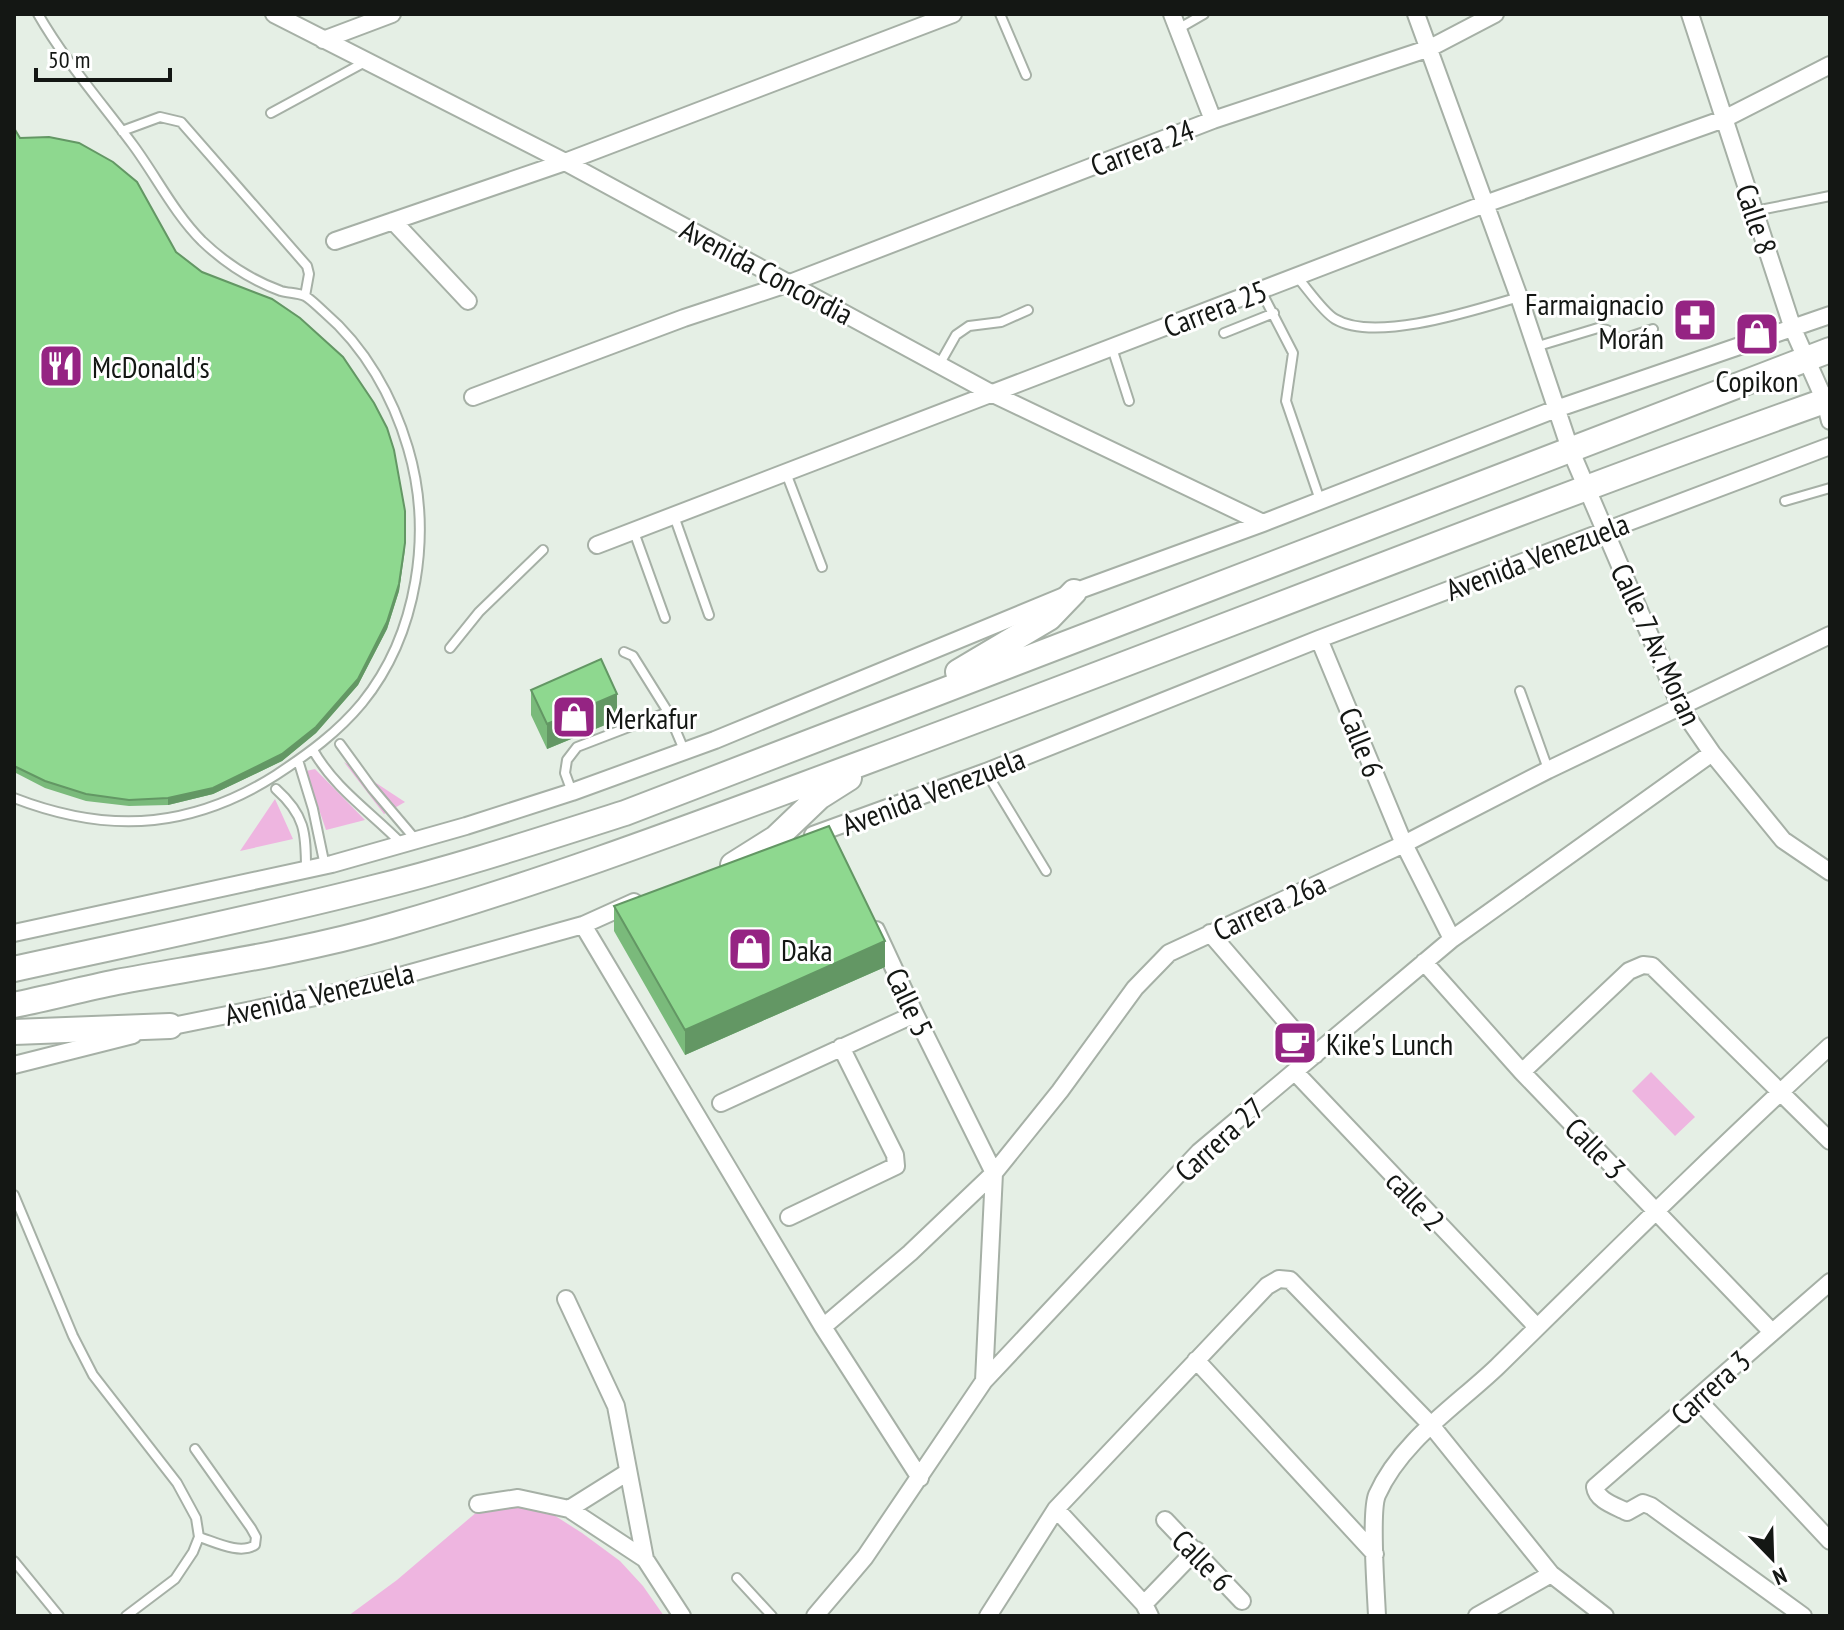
<svg xmlns="http://www.w3.org/2000/svg" width="1844" height="1630" font-family="'PT Sans Narrow',sans-serif">
  <style>
    .green { fill: #eeb5e0 }
    .lines { fill: none; stroke-linecap: round; stroke-linejoin: round }
    .lane-casing { stroke: #a6b0a6; stroke-width: 12 }
    .street-casing { stroke: #a6b0a6; stroke-width: 20 }
    .secondary-casing { stroke: #a6b0a6; stroke-width: 28 }
    .lane { stroke: #fff; stroke-width: 8 }
    .street { stroke: #fff; stroke-width: 16 }
    .secondary { stroke: #fff; stroke-width: 24 }
    .wall { fill: #7aba7b }
    .shaded-wall { fill: #639764 }
    .building { fill: #8ed88f; stroke: #639764; stroke-width: 2 }
    .labels { text-anchor: middle; dominant-baseline: central; stroke-width: 6; stroke-linejoin: round; paint-order: stroke }
    .street-label { font-size: 30px; fill: #141714; stroke: #fff }
    .poi-label { font-size: 30px; fill: #141714; stroke: #fff; text-anchor: start }
  </style>
  <rect width="100%" height="100%" fill="#e5efe5"/>
  <!-- green -->
  <path class="green" d="M344 762 405 802 384 814Z
    M315 769 365 820 326 830 306 771Z
    M275 799 293 839 240 851Z
    M1651 1072 1695 1117 1675 1136 1632 1091Z
    M510 1507 546 1510 582 1533 620 1561 643 1586 664 1616H348L397 1580 478 1511Z"/>
  <g class="lines">
    <!-- lane casing -->
    <g class="lane-casing">
      <path id="lane" d="M1000 14 1026 75
        M1178 29 1204 14
        M271 113 365 62
        M122 131 160 117 181 122 307 266 309 274 305 296
        M1755 211 1830 196
        M1297 277C1307 288 1323 312 1335 319 1375 343 1475 310 1519 297
        M1261 291 1293 353 1286 401 1320 500
        M1224 333 1274 313
        M1535 347 1598 328 1607 330 1620 340 1653 329
        M1112 348 1129 401
        M939 365 956 335 969 326 1001 322 1028 310
        M786 473 822 567
        M1785 501 1830 488
        M674 516 709 615
        M634 532 665 618
        M450 648 479 612 543 550
        M624 652 633 656 668 712 684 750
        M1520 691 1548 769
        M340 744 372 788 416 840
        M313 750C335 789 371 812 402 844
        M298 760 313 809 325 866
        M986 772 1046 871
        M276 789C305 815 306 832 306 870
        M572 792 565 773 567 760 577 747 668 712
        M14 798C58 815 107 825 154 820 198 815 240 798 276 775 308 754 338 732 362 703 418 634 433 532 408 448 393 397 365 347 324 312 318 307 312 300 305 296 298 293 288 293 281 291 251 280 225 263 202 241 174 213 156 176 133 145 101 102 65 61 38 14
        M14 1195 73 1336 93 1375 177 1483 196 1518 199 1537 193 1552 175 1579 126 1616
        M195 1449 251 1528 256 1537 255 1545C240 1555 215 1542 199 1537
        M14 1561 59 1616
        M737 1578 772 1616"/>
    </g>
    <!-- street casing -->
    <g class="street-casing">
      <path id="street" d="M274 14 565 162 991 393 1263 523
        M1172 14 1213 120
        M1416 14 1519 297 1570 449 1681 708 1712 753 1783 840 1830 872
        M1690 14 1793 329 1825 401 1830 421
        M323 40 392 14
        M393 221 468 301
        M335 241 565 162 953 14
        M473 397 684 318 790 283 1213 120 1430 48 1495 14
        M597 545 1485 204 1724 119 1830 65
        M1319 639 1404 844 1452 939
        M813 835 986 772 1319 639 1830 446
        M583 925 823 1327 920 1478
        M876 930 915 1014 994 1173 984 1381
        M14 933 332 864 466 826 572 792 715 740 1074 592 1263 523 1556 409 1830 315
        M1210 933 1315 1055
        M1424 962 1522 1072 1772 1332
        M163 1028 350 990 583 925 634 902
        M14 1065 133 1035
        M1295 1072 1537 1327
        M1522 1072 1629 971 1643 965 1652 966 1830 1141
        M721 1103 915 1014
        M789 1217 896 1166 895 1155 841 1047
        M566 1299 616 1406 645 1559 682 1616
        M823 1327 910 1253 994 1173 1060 1091 1135 988 1169 953 1404 844 1548 770 1830 635
        M1196 1360 1375 1554
        M1697 1399 1830 1541
        M478 1504 518 1498 569 1509 645 1559
        M569 1509 628 1472
        M1056 1509 1144 1604 1150 1616
        M1165 1520 1242 1601
        M1144 1604 1196 1550
        M815 1616 865 1557 984 1381 1199 1152 1452 939 1712 753
        M988 1616 1056 1509 1267 1286 1279 1279 1290 1280 1431 1425 1551 1574 1605 1616
        M1377 1616C1376 1592 1370 1512 1377 1495 1401 1441 1456 1406 1497 1367 1607 1259 1716 1151 1830 1046
        M1477 1616 1551 1574
        M1803 1616 1651 1506 1643 1503 1627 1512C1616 1506 1597 1501 1595 1487L1830 1282"/>
    </g>
    <!-- secondary casing -->
    <g class="secondary-casing">
      <path id="secondary" d="M958 672 1049 618 1074 592
        M733 865 776 838 819 797 849 778
        M14 969C132 943 251 919 369 889 455 868 540 840 625 813L1830 350
        M14 1005C48 998 83 989 117 982 209 965 301 952 391 926 552 880 708 820 865 762 1187 643 1506 514 1830 399
        M14 1032 170 1026"/>
    </g>
    <!-- lane -->
    <use href="#lane" class="lane"/>
    <!-- street -->
    <use href="#street" class="street"/>
    <!-- secondary -->
    <use href="#secondary" class="secondary"/>
  </g>
  <!-- wall -->
  <path class="wall" d="M14 128 20 138 176 252 405 550 399 591 387 629 358 685 316 733 282 761 213 794 168 805 129 806 86 801 45 788 14 772Z
    M531 690 617 720 547 749 531 715Z
    M614 906 885 967 685 1055 614 931Z"/>
  <!-- shaded-wall -->
  <path class="shaded-wall" d="M405 543 399 591 387 629 358 685 316 733 282 761 213 794 168 805V798Z
    M617 694V720L547 749V724Z
    M885 941V967L685 1055V1030Z"/>
  <!-- building -->
  <path class="building" d="M14 128 20 138 49 137 79 143 113 162 137 182 176 252 202 272 272 299 300 318 343 357 374 403 387 428 394 450 405 511V543L399 584 387 622 358 679 316 727 282 754 213 788 168 798 129 800 86 794 45 781 14 766Z
    M601 659 617 694 547 724 531 690Z
    M829 826 885 941 685 1030 614 906Z"/>
  <!-- icons -->
  <defs>
    <g id="pharmacy-square" transform="scale(2.3)"><rect x="-9" y="-9" width="18" height="18" rx="4" fill="#952483" stroke="#fff"/><path d="M-2-6h4v4h4v4h-4v4h-4v-4h-4v-4h4Z" fill="#fff"/></g>
    <g id="shop-square" transform="scale(2.3)"><rect x="-9" y="-9" width="18" height="18" rx="4" fill="#952483" stroke="#fff"/><path d="M-5-2.5h2.3a2.7 3.5 0 0 1 5.4 0H5L5.5 6h-11ZM-1.5-2.5h3a1.5 2.3 0 0 0-3 0Z" fill="#fff"/></g>
    <g id="restaurant-square" transform="scale(2.3)"><rect x="-9" y="-9" width="18" height="18" rx="4" fill="#952483" stroke="#fff"/><path d="M-5-6h1v4h1v-4h1v4h1v-4h1v5L-1.5 .5V6h-2V.5L-5-1ZM5-6V6H3V1.5H1.5Q1.5-4 5-6Z" fill="#fff"/></g>
    <g id="cafe-square" transform="scale(2.3)"><rect x="-9" y="-9" width="18" height="18" rx="4" fill="#952483" stroke="#fff"/><path d="M-5.5-4.5H6V0H3Q3 3.5 0 3.5H-2.5Q-5.5 3.5-5.5 0ZM3-3.2v2h1.7v-2ZM-6 4.5H4V6H-6Z" fill="#fff"/></g>
  </defs>
  <g fill-rule="evenodd">
    <use href="#pharmacy-square" x="1695" y="320"/>
    <use href="#shop-square" x="1757" y="334"/>
    <use href="#restaurant-square" x="61" y="366"/>
    <use href="#shop-square" x="574" y="717"/>
    <use href="#shop-square" x="750" y="949"/>
    <use href="#cafe-square" x="1295" y="1043"/>
  </g>
  <g class="labels">
    <!-- street labels -->
    <g class="street-label">
      <text transform="translate(1142 147) rotate(-21)">Carrera 24</text>
      <text transform="translate(1757 219) rotate(72)">Calle 8</text>
      <text transform="translate(767 271) rotate(28)">Avenida Concordia</text>
      <text transform="translate(1215 308) rotate(-21)">Carrera 25</text>
      <text transform="translate(1537 556) rotate(-21)">Avenida Venezuela</text>
      <text transform="translate(1657 644) rotate(65)">Calle 7 Av. Moran</text>
      <text transform="translate(1362 742) rotate(68)">Calle 6</text>
      <text transform="translate(933 791) rotate(-21)">Avenida Venezuela</text>
      <text transform="translate(1269 906) rotate(-25)">Carrera 26a</text>
      <text transform="translate(319 993) rotate(-13)">Avenida Venezuela</text>
      <text transform="translate(910 1002) rotate(65)">Calle 5</text>
      <text transform="translate(1219 1139) rotate(-42)">Carrera 27</text>
      <text transform="translate(1596 1148) rotate(46)">Calle 3</text>
      <text transform="translate(1416 1200) rotate(47)">calle 2</text>
      <text transform="translate(1710 1387) rotate(-42)">Carrera 3</text>
      <text transform="translate(1203 1560) rotate(46)">Calle 6</text>
    </g>
    <!-- poi labels -->
    <g class="poi-label">
      <text x="1664" y="303" text-anchor="end">Farmaignacio<tspan x="1664" dy="34">Morán</tspan></text>
      <text x="92" y="366">McDonald's</text>
      <text x="1757" y="380" text-anchor="middle">Copikon</text>
      <text x="605" y="717">Merkafur</text>
      <text x="781" y="949">Daka</text>
      <text x="1326" y="1043">Kike's Lunch</text>
    </g>
  </g>
  <!-- border -->
  <rect width="1844" height="1630" fill="none" stroke="#141714" stroke-width="32"/>
  <!-- north arrow -->
  <g transform="translate(1772 1558) rotate(157)" stroke="#ffffff" stroke-width="6" paint-order="stroke">
  <path d="M0-6L14 30L0 20L-14 30Z" fill="#141714"/>
  <text y="-12" font-size="22" font-weight="bold" text-anchor="middle" fill="#141714">N</text>
  </g>
  <!-- scale -->
  <path d="M36 68v12h134v-12" fill="none" stroke="#141714" stroke-width="4"/>
  <text x="48" y="68" font-size="24" fill="#141714" stroke="#ffffff" stroke-width="6" paint-order="stroke">50 m</text>
</svg>
